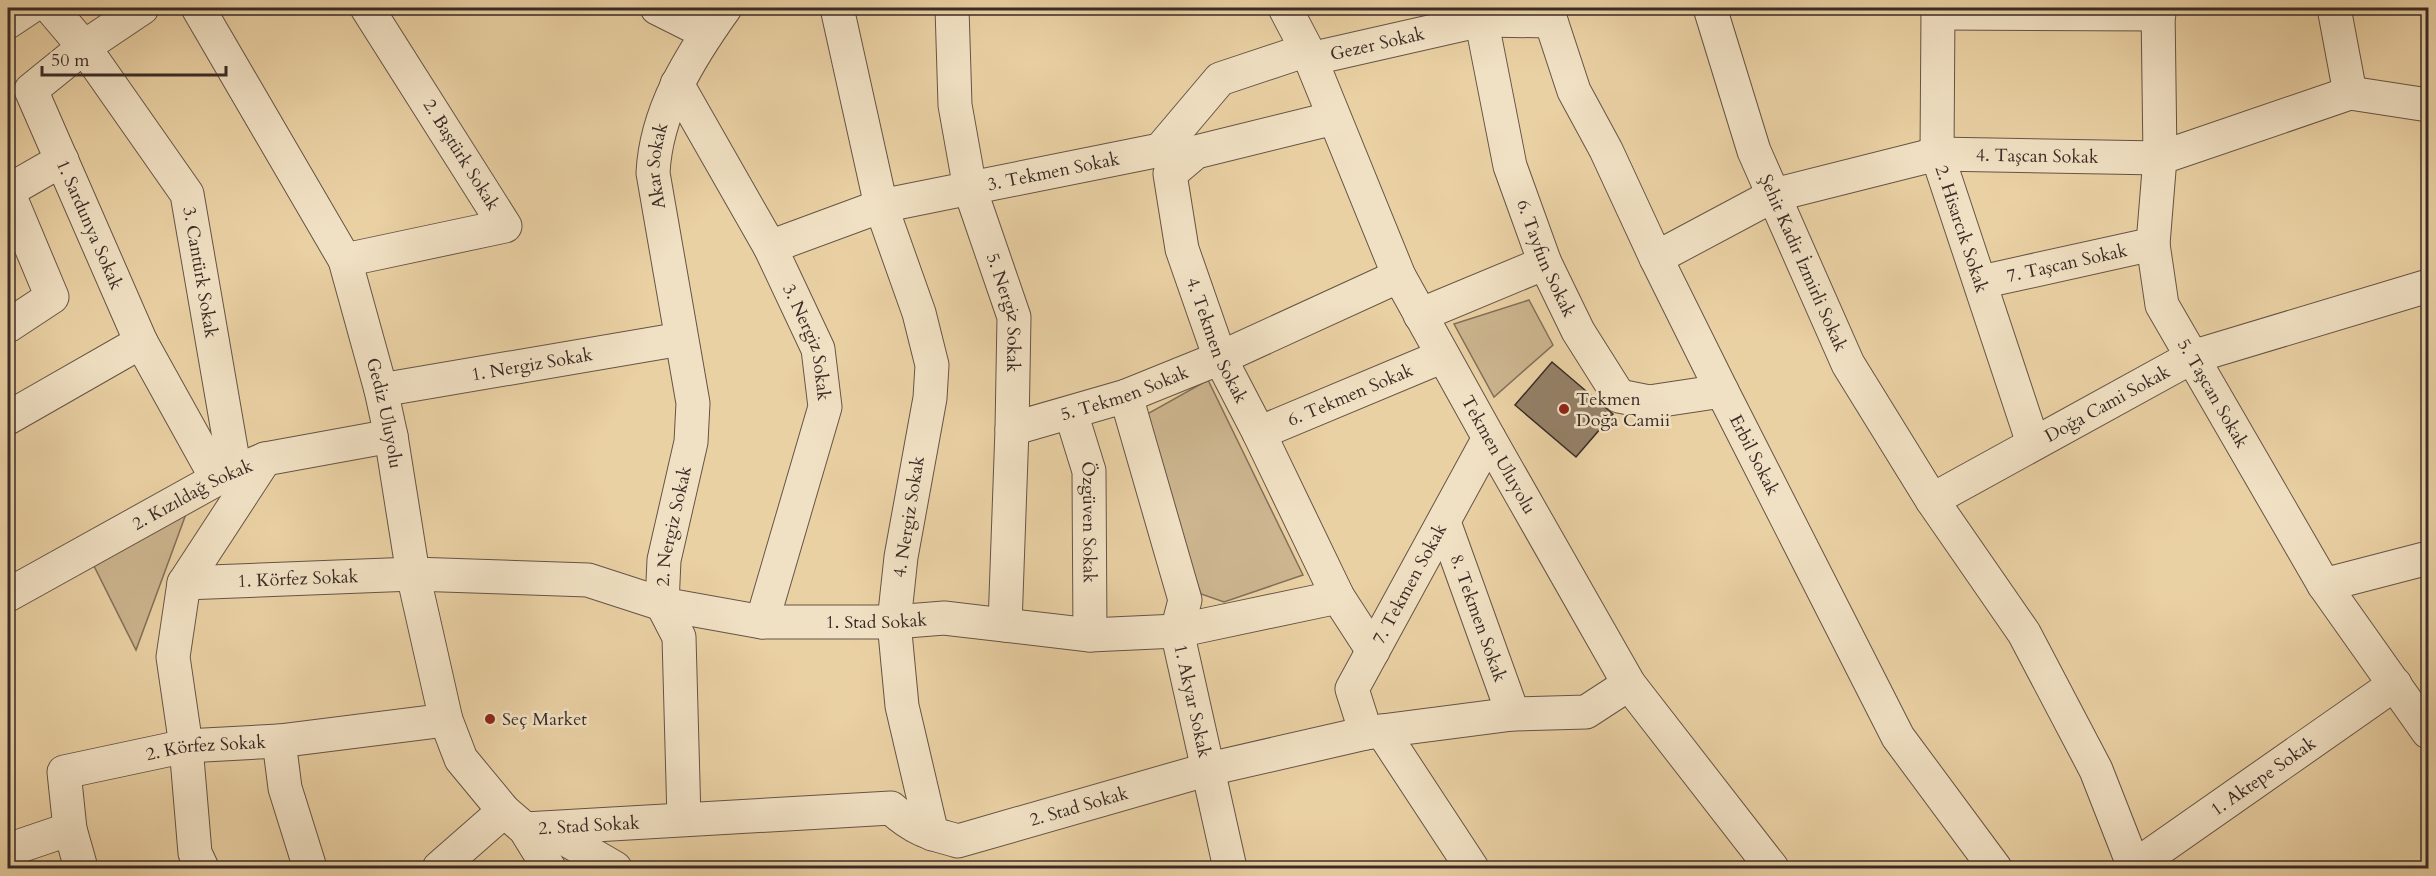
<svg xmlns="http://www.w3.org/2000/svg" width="2436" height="876" font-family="Cardo,serif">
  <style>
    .green { fill: #ccb58f; stroke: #82705a; stroke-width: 1.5 }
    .building { fill: #958168; stroke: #392b26; stroke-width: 1.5 }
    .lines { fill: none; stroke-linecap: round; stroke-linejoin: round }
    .minor-casing { stroke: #655446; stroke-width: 35 }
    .minor { stroke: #f1e1c4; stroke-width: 33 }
    .poi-dot { fill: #8f2418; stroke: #f1e1c4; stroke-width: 2 }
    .labels { text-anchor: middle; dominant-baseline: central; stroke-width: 5; stroke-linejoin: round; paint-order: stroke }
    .street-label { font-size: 18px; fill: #392b26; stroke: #f1e1c4 }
    .poi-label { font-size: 18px; fill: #392b26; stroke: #f1e1c4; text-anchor: start }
  </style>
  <rect width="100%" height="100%" fill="#ead1a4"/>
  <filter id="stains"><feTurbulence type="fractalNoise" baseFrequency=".00333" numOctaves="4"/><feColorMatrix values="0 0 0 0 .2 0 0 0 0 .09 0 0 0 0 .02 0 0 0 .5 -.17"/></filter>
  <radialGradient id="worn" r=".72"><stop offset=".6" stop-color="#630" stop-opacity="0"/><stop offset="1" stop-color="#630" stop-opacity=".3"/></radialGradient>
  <!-- green -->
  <path class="green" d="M1529 300 1553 345 1494 397 1454 324Z
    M1208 380 1303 575 1224 602 1201 594 1140 418Z
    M186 514 136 650 94 566Z"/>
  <!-- building -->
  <path class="building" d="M1552 362 1613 414 1576 457 1515 405Z"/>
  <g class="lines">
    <!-- minor casing -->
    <g class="minor-casing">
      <g id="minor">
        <path id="s1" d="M51 8 84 47 187 194 235 472"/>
        <path id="s2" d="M142 8 84 47 31 90 141 342 217 479"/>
        <path id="s3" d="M198 8 345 260 381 390 391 436 413 574 446 720 461 759 504 811 525 829 549 868"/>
        <path d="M657 8 707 33"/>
        <path d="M837 8 881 206 919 313 932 365 930 398 901 557 894 622 902 706 932 834"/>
        <path id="s4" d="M952 8 955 105 970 189 1014 317 1012 429 1005 625"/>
        <path id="s5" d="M1285 8 1307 50 1399 276 1489 438 1629 684 1772 868"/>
        <path id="s6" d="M1479 8 1510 166 1545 263 1578 331 1619 396 1649 402 1722 391"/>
        <path id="s7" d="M1710 8 1754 151 1848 364 1932 500 2024 633 2096 770 2134 867"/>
        <path id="s8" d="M1938 8 1937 154 2033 443"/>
        <path id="s9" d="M2158 8 2160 158 2153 244 2162 305 2324 585 2428 732"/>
        <path d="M2334 8 2350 93"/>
        <path d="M1938 13 2159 14"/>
        <path id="s10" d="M1551 21 1574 91 1606 150 1656 258 1722 391 1898 737 1995 868"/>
        <path d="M8 22 29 8"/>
        <path id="s11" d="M1310 59 1482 20 1551 21"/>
        <path id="s12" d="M677 84 770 247 818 349 825 407 762 622"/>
        <path id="s13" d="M1334 118 1196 152 1170 174 1182 249 1220 358 1259 433 1338 597 1373 651"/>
        <path d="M8 191 62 160"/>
        <path d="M8 192 52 297 8 326"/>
        <path id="s14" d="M770 247 881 206 1160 150 1220 79 1307 50"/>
        <path id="s15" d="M1656 258 1774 195 1937 154 2160 158 2350 93 2428 105"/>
        <path d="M345 260 505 226 367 8"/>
        <path id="s16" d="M1981 282 2153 244"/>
        <path d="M1420 315 1545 263"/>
        <path id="s17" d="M381 390 681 339"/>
        <path id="s18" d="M1126 396 1185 600 1177 631 1230 868"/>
        <path id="s19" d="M1071 413 1089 471 1090 635"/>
        <path d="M8 418 141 342"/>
        <path id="s20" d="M1012 429 1126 396 1220 358 1399 276"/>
        <path id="s21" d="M1259 433 1443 356"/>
        <path id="s22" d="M1932 500 2192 357 2428 286"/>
        <path id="s23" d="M1444 522 1513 714"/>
        <path id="s24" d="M184 583 413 574 588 580 662 604 762 622H894L944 618 1090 635 1177 631 1338 597"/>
        <path d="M2324 585 2428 558"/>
        <path id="s25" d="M8 595 217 479 265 459 391 436"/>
        <path d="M1382 731 1472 868"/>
        <path id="s26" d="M1366 733 1352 689 1489 438"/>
        <path d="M279 741 285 788 310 868"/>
        <path id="s27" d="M684 819 679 637 662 604 664 560 691 442 693 403 653 173C656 111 690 57 725 8"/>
        <path id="s28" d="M525 829 891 808C914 829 928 833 958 841L1209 769 1366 733 1513 714 1586 712 1629 684"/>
        <path d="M542 833 567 840 615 868"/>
        <path d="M8 850 70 829"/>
        <path id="s29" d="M81 868 70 829 64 772 186 746 279 741 446 720"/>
        <path d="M202 868 195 853 186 746 173 657 184 583 265 459"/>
        <path d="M439 868 504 811"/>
        <path id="s30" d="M2132 868 2395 684"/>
      </g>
    </g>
    <!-- minor -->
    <use href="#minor" class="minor"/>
  </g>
  <!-- markers -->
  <g class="poi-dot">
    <circle cx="1564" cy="409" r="6"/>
    <circle cx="490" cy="719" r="6"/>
  </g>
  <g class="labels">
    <!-- street labels -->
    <g class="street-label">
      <text stroke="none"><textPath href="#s11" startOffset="69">Gezer Sokak</textPath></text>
      <text transform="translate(461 155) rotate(58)">2. Baştürk Sokak</text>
      <text stroke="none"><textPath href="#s15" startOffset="402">4. Taşcan Sokak</textPath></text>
      <text stroke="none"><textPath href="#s27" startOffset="664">Akar Sokak</textPath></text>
      <text stroke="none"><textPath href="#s14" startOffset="294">3. Tekmen Sokak</textPath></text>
      <text stroke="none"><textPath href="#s2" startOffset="285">1. Sardunya Sokak</textPath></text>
      <text stroke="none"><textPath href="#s8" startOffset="225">2. Hisarcık Sokak</textPath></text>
      <text stroke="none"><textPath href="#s6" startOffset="260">6. Tayfun Sokak</textPath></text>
      <text stroke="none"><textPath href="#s7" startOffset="272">Şehit Kadir İzmirli Sokak</textPath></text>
      <text stroke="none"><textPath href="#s16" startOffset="88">7. Taşcan Sokak</textPath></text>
      <text stroke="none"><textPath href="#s1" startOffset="310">3. Cantürk Sokak</textPath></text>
      <text stroke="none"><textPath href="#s4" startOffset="312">5. Nergiz Sokak</textPath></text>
      <text stroke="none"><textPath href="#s13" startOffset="350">4. Tekmen Sokak</textPath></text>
      <text stroke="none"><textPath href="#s12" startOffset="291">3. Nergiz Sokak</textPath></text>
      <text stroke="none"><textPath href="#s17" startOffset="153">1. Nergiz Sokak</textPath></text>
      <text stroke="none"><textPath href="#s20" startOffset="118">5. Tekmen Sokak</textPath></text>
      <text stroke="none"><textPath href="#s9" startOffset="400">5. Taşcan Sokak</textPath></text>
      <text stroke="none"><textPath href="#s21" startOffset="99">6. Tekmen Sokak</textPath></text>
      <text stroke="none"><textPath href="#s22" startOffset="200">Doğa Cami Sokak</textPath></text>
      <text stroke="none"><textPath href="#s3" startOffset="450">Gediz Uluyolu</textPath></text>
      <text stroke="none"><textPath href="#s5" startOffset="496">Tekmen Uluyolu</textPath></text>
      <text stroke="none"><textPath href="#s10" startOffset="480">Erbil Sokak</textPath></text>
      <text stroke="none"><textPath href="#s25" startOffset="210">2. Kızıldağ Sokak</textPath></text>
      <text transform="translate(909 517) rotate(-81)">4. Nergiz Sokak</text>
      <text stroke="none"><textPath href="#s19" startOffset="112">Özgüven Sokak</textPath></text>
      <text stroke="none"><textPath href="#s27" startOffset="298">2. Nergiz Sokak</textPath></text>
      <text stroke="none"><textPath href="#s24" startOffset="114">1. Körfez Sokak</textPath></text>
      <text stroke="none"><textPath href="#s26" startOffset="166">7. Tekmen Sokak</textPath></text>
      <text stroke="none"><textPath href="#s23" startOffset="102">8. Tekmen Sokak</textPath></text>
      <text stroke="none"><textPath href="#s24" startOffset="698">1. Stad Sokak</textPath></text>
      <text stroke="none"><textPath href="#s18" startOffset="316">1. Akyar Sokak</textPath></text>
      <text stroke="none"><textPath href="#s29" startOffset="242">2. Körfez Sokak</textPath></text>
      <text stroke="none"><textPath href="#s30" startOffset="160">1. Aktepe Sokak</textPath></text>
      <text stroke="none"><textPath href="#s28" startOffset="568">2. Stad Sokak</textPath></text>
      <text stroke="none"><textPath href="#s28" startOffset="64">2. Stad Sokak</textPath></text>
    </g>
    <!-- poi labels -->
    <g class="poi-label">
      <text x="1576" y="399">Tekmen<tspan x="1576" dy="21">Doğa Camii</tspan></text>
      <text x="502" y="719">Seç Market</text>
    </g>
  </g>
  <!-- margin -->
  <rect width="2436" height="876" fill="none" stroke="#ead1a4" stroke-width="30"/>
  <rect x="9" y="9" width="2418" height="858" fill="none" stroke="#392b26" stroke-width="3"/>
  <rect x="15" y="15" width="2406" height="846" fill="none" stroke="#392b26" stroke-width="1.5"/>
  <!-- scale -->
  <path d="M42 66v9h184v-9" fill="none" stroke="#392b26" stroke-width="3"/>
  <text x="51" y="66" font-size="18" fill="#392b26" stroke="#f1e1c4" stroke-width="4.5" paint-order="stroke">50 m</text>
  <rect width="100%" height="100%" filter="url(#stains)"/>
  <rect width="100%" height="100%" fill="url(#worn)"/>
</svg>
